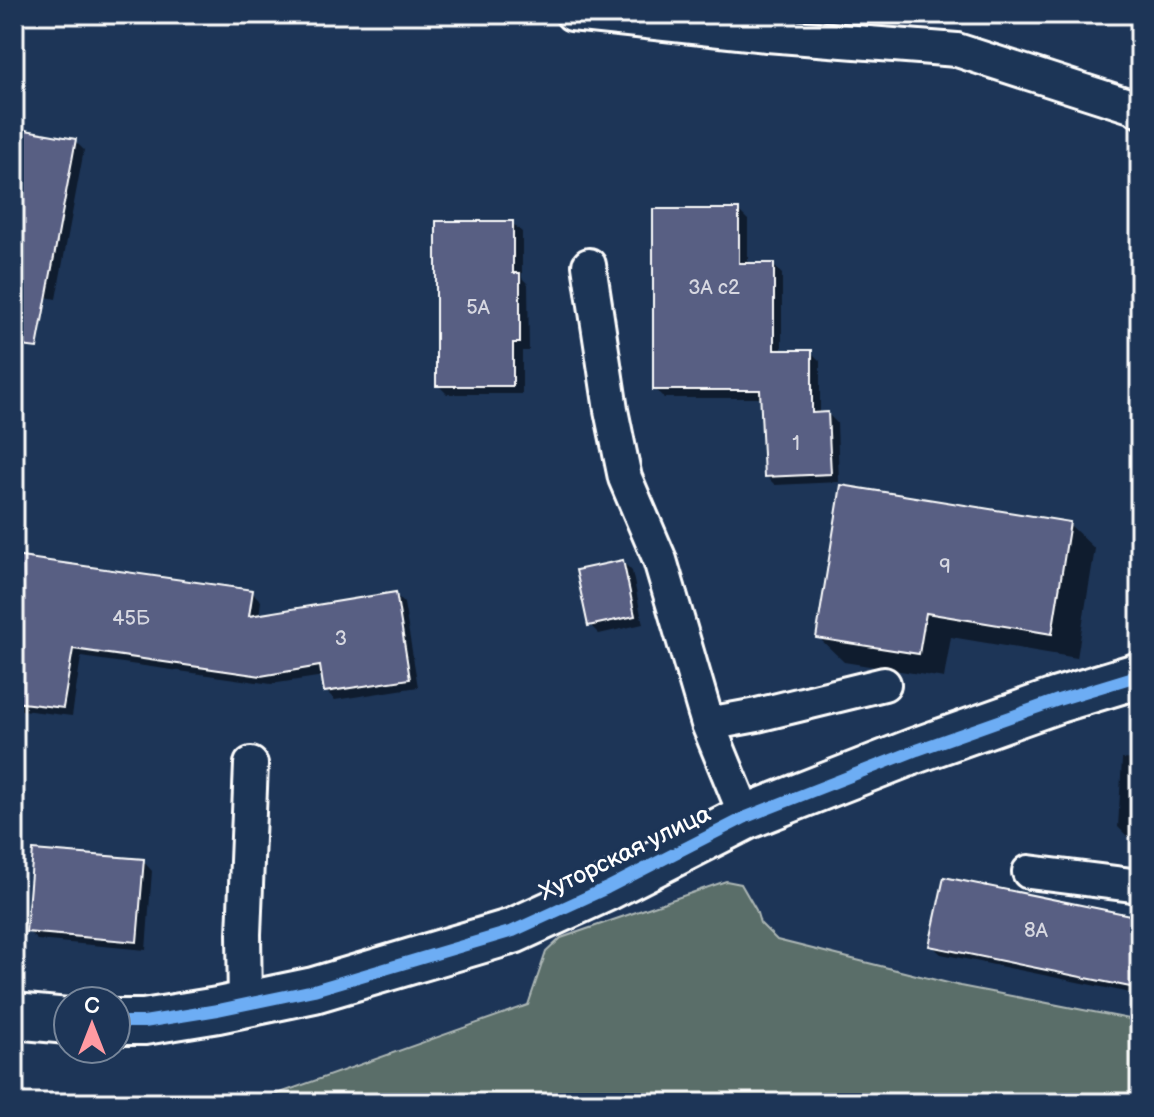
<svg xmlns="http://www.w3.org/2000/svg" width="1154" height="1117" font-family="'Balsamiq Sans',sans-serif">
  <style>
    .green { fill: #5a6e69; stroke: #acb6b4; stroke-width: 2 }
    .shadow { fill: #0007 }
    .building { fill: #595e83; stroke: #fff; stroke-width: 2 }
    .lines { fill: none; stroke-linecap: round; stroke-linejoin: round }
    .service-casing { stroke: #fff; stroke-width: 38 }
    .minor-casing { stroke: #fff; stroke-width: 50 }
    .service { stroke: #1d3557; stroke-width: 32 }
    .minor { stroke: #1d3557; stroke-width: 44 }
    .cycleway-casing { stroke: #1d3557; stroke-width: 17 }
    .cycleway { stroke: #6dadf4; stroke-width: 12 }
    .labels { text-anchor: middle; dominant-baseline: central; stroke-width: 6; stroke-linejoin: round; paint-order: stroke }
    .number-label { font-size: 20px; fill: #d6d7e0 }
    .street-label { font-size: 24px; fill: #fff; stroke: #1d3557 }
  </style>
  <rect width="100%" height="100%" fill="#1d3557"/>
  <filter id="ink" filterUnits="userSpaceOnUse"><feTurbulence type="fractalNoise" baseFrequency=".0125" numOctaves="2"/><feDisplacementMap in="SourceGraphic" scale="16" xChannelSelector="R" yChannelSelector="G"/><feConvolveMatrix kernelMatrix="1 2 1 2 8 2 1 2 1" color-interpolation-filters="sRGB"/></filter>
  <g filter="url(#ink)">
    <!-- green -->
    <path class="green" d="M726 881 741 884 756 910 760 923 777 940 960 986 1140 1021V1103H261L263 1099 528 1005 546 952 561 938Z"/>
    <!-- shadow -->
    <path class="shadow" d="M1002 14H1140V26Z
      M14 130 75 141 84 150 56 299 14 291Z
      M739 211 748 220V265H773L782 274V352H811L820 361V414H828L837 423 839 482 775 485 766 476 762 398H664L655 389Z
      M512 223 522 232V278L528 284 529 351H522V394H447L438 385Z
      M1069 524 1095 549 1077 658 951 637 944 678 844 662 818 637Z
      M14 558 252 592 261 601 259 616 395 594 404 603 418 687 335 700 326 691 324 676 271 684 81 657 72 716 14 709Z
      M623 562 632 571 643 624 599 634 590 625Z
      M1122 759 1140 760V837L1127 836 1118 827Z
      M143 861 152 871 146 950 37 940 28 931Z
      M1140 919V995L941 954 931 945Z"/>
    <!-- building -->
    <path class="building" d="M14 128 76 139 37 348 14 345Z
      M653 209H739V263H774V350H812V413L828 412 831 474 764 477 760 390H653Z
      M436 221H513V273H520V343H513V386H436Z
      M841 485 1070 522 1052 634 926 613 919 654 816 638Z
      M14 556 253 590 249 616 396 592 410 679 324 692 320 666 261 676 73 649 63 708 14 702Z
      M623 560 635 616 588 626 576 570Z
      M33 850 144 859 137 942 26 932Z
      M944 877 1140 917V989L929 946Z"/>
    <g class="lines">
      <!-- service casing -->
      <g class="service-casing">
        <path id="service" d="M572 14 767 35 957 50 1134 107 1140 111
          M589 265 611 410 625 478 660 560 708 724 746 817
          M708 724 757 715 884 684
          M1029 872 1140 886
          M245 1004 244 934 251 764"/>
      </g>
      <!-- minor casing -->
      <g class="minor-casing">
        <path id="minor" d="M14 1016 68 1021
          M116 1022H144L218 1010 314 990 513 931 607 888 746 817 917 750 1058 700 1140 675"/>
      </g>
      <!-- service -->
      <use href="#service" class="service"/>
      <!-- minor -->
      <use href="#minor" class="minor"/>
      <!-- cycleway casing -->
      <g class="cycleway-casing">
        <path id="cycleway" d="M116 1022H144L218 1010 314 990 513 931 607 888 746 817 917 750 1058 700 1140 675"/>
      </g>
      <!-- cycleway -->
      <use href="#cycleway" class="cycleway"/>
    </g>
  </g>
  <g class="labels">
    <!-- number labels -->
    <g class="number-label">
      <text x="714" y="288">3А с2</text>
      <text x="478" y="308">5А</text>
      <text x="796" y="444">1</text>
      <text x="945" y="567">9</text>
      <text x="131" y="619">45Б</text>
      <text x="341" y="639">3</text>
      <text x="1036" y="931">8А</text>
    </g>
    <!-- street labels -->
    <g class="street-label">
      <text transform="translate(625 853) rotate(-26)">Хуторская улица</text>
    </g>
  </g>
  <!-- margin -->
  <rect width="1154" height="1117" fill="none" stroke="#1d3557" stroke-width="48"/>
  <rect x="24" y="24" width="1106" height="1069" fill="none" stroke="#fff" stroke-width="3" filter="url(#ink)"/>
  <!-- north arrow -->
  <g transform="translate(92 1025)"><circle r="38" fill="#1d3557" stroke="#77869a" stroke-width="2"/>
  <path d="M0-6L14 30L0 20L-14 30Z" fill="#ff9aa2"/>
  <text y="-12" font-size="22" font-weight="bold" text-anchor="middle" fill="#ffffff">С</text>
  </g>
</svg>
